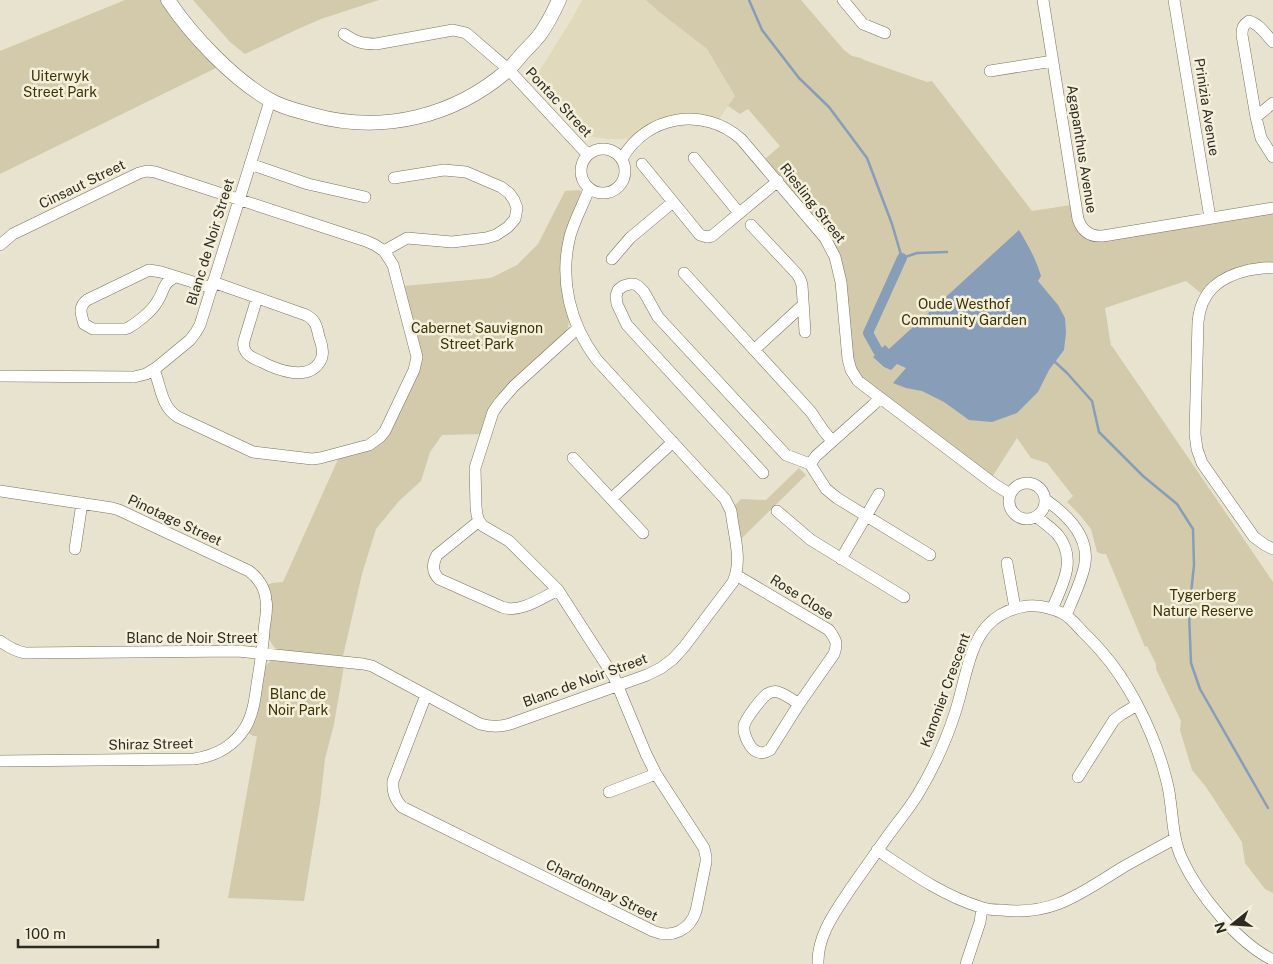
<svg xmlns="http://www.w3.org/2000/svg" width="1273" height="964" font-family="'Public Sans',sans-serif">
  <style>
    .built { fill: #e0d9bc }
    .green { fill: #d2caaa }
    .water { fill: #889db8 }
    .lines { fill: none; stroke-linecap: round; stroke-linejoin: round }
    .stream { stroke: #889db8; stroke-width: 2.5 }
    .canal { stroke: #889db8; stroke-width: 10 }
    .minor-casing { stroke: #787360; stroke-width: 12 }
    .tertiary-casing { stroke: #787360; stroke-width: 15 }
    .minor { stroke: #fff; stroke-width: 11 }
    .tertiary { stroke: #fff; stroke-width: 14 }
    .labels { text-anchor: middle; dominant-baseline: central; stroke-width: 5; stroke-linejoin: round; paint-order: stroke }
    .park-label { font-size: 14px; fill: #3b3104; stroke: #f5f0db }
    .street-label { font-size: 14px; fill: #2c2b23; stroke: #f5f0db }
  </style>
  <rect width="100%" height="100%" fill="#e8e3ce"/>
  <!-- built -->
  <path class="built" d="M582 0H646L658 11 707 49 735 96 719 119 698 113 679 114 663 119 639 130 629 139H607L588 136 535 78 572 19Z"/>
  <!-- green -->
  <path class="green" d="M125 0H161L172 17 218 67 0 174V51Z
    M193 0H379L321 19 298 29 245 54 230 42Z
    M646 0H801L844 50 852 56 861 58 864 60 927 82 932 81 1032 211 1071 205 1082 235 1273 213V263L1202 294 1186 281 1105 308 1111 346H1112L1273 582V893L1265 889 1245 863 1242 842 1206 787 1192 770 1180 730 1181 721 1156 669V664L1147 646 1145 647 1106 554H1102L1097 552 1091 529 1080 515 1067 502 1073 496 1047 463 1031 458 1017 438 992 477 868 383 859 374 853 360 846 279 844 271 839 254 830 238 765 159 780 146 748 109 740 114 728 106 735 96 707 49 658 11Z
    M580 190 581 195 579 198 580 199 573 215 566 308C568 316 571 323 566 332L494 399 488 412 481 434 442 435 430 452 421 481 399 501 376 529 362 574 343 656 279 650 274 647 269 639 267 585 272 583 283 582 339 457 375 447 385 439 421 351 404 286 491 278 517 265 538 244 565 191Z
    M799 468 806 475 740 540 734 506 741 499 766 500Z
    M274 660 344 666 334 724 325 759 320 803 304 901 228 898 257 736H253L248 733 265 666 271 661Z"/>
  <!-- water -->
  <path class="water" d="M1019 230C1028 245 1036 259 1041 276L1038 281 1058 305 1065 318 1066 333 1064 350 1049 370 1038 392 1017 413 992 422 969 420 944 402 922 391 906 388 893 383 906 368 897 364 891 370 884 367 873 357 885 345 889 349Z"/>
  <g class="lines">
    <!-- stream -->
    <path class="stream" d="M749 0 762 30 799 78 829 107 867 158 892 224 902 258 917 253 947 252
      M1055 362 1067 373 1092 401 1099 432 1143 476 1177 504 1193 529 1194 565 1189 613 1191 663 1200 689 1268 808"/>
    <!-- canal -->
    <path class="canal" d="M878 351 868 333 902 258"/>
    <!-- minor casing -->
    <g class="minor-casing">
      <path id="minor" d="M843 0 863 24 885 33
        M1043 0 1078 219C1082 231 1090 237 1103 236L1273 208
        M1174 0 1210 218
        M344 34C356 42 362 44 376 44L453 30 466 33 508 69 588 155
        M1273 42C1266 35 1260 24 1249 21 1243 25 1242 28 1242 35L1256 117 1261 138 1273 157
        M990 71 1053 61
        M1256 117 1273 103
        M581 171a22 22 0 1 1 44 0a22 22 0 1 1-44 0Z
        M694 158 739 213
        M622 159C646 115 704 106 741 139L825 238 835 257 841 282 848 359 851 370 858 381 994 484 1010 494
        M250 164 308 184 365 197
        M642 164 700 235 707 237 712 236 778 181
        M751 225 797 274 800 279 802 285 805 332
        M0 245 13 234 139 173 147 171 155 172 366 241 375 245 384 251 393 265 417 357 414 370 385 431 380 437 369 445 320 458 312 459 253 452 178 417C161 407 161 386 154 370
        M384 251 407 238 452 242 486 238 496 235 508 227 515 219 517 208 514 200 509 193 501 187 466 172 444 170 394 178
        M612 259 630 238 673 202
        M1273 268C1265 267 1257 269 1249 270 1219 277 1201 291 1198 322L1195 434 1197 449 1202 463 1254 537 1265 545 1273 549
        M684 273 811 412 823 430 832 441
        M175 277C160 286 166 289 157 302 152 311 137 323 128 328L124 329H93L84 324C81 314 78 307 87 300L149 270 161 272 212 288
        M213 282C244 293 275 304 306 315 316 320 317 327 319 337 320 340 322 344 322 348 323 353 322 359 319 363 307 381 277 370 262 362 257 360 249 357 246 352 244 349 243 345 244 341L257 298
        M754 350 803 305
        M0 376 134 377 146 374 156 368 190 340 196 332 200 325 270 101
        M573 458 643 533
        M810 464 816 456 873 405 880 398
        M763 473 627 325 617 304 616 296 618 290 623 286 630 284H634L638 286 644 292 658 317 786 455 810 464 826 489 837 498 930 555
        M1009 501a18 18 0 1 1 36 0a18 18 0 1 1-36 0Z
        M0 491 112 508 119 510 249 571C258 578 265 588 266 600 268 610 265 620 264 630 263 648 260 666 257 684 255 699 253 715 245 728 233 747 215 756 194 759L0 761
        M611 499 673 442
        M1046 500C1066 514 1089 536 1085 563 1083 578 1072 601 1066 615
        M777 511 811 540 904 597
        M1037 517C1044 523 1052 528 1058 535 1077 559 1063 584 1052 609
        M479 521 437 555C432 564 432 572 439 579L502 607C520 614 543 597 558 590
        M75 549 82 503
        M841 559 879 494
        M1007 563 1015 608
        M736 575 829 630C836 640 838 643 834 654L799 704 770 750C766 752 762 754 758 752 750 750 743 734 744 726 745 719 761 699 767 694 770 692 775 691 778 692 785 694 793 700 799 704
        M0 641C8 647 15 651 25 653L238 651 363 664 372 666 480 724C491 727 500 727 510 724L647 675 661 668 673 659 684 647 733 582C742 561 735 539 732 518L731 511 725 499 597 360C570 324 559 280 570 236 575 219 583 205 589 189
        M426 695 393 781C392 792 395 799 402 807L653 931C672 939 690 930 696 911L706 862V857L704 848 656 774 646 754 614 677 558 590 509 541 483 526 479 521 477 515 476 507 475 468 493 412 500 402 514 386 578 328
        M1078 777 1114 720 1122 714 1137 705
        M609 792 656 774
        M877 850C910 872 942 895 980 907 987 910 995 910 1002 910 1055 916 1082 892 1125 866 1141 857 1158 848 1174 839
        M818 964C817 935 836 911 851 888 863 871 875 854 887 837 897 823 909 809 918 794 933 769 946 741 955 713 964 687 968 647 987 626 996 616 1007 610 1021 607 1035 604 1050 607 1064 614 1071 618 1077 626 1083 632 1089 638 1096 645 1101 651 1128 681 1150 726 1162 764 1165 775 1169 787 1170 799 1173 819 1173 840 1182 859 1198 894 1238 943 1273 960
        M966 964 980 922 982 908"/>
    </g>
    <!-- tertiary casing -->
    <g class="tertiary-casing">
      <path id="tertiary" d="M168 0C191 35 234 80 270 100 283 108 299 111 313 115 382 134 454 117 508 70 513 65 518 59 523 53 529 47 536 40 541 33 548 23 554 11 559 0"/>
    </g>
    <!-- minor -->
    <use href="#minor" class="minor"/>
    <!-- tertiary -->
    <use href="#tertiary" class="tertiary"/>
  </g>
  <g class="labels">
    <!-- park labels -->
    <g class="park-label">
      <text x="60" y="76">Uiterwyk<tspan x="60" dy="16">Street Park</tspan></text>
      <text x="964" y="304">Oude Westhof<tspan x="964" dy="16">Community Garden</tspan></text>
      <text x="477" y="328">Cabernet Sauvignon<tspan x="477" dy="16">Street Park</tspan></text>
      <text x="1203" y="595">Tygerberg<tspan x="1203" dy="16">Nature Reserve</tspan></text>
      <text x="298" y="694">Blanc de<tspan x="298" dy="16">Noir Park</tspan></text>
    </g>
    <!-- street labels -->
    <g class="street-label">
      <text transform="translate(559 102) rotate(47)">Pontac Street</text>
      <text transform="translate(1207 107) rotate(81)">Prinizia Avenue</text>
      <text transform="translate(1082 149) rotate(81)">Agapanthus Avenue</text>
      <text transform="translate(82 184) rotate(-26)">Cinsaut Street</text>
      <text transform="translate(813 203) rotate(52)">Riesling Street</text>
      <text transform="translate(210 242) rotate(-73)">Blanc de Noir Street</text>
      <text transform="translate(175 520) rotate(25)">Pinotage Street</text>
      <text transform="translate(802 597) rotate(32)">Rose Close</text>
      <text x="192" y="638">Blanc de Noir Street</text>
      <text transform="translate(585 680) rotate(-20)">Blanc de Noir Street</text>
      <text transform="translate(945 690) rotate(-70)">Kanonier Crescent</text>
      <text transform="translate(151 744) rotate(-1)">Shiraz Street</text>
      <text transform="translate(602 890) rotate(26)">Chardonnay Street</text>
    </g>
  </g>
  <!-- north arrow -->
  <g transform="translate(1233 924) rotate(253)" stroke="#f5f0db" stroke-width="4" paint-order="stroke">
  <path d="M0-4L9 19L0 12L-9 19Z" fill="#2c2b23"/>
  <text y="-8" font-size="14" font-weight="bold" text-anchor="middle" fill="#2c2b23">N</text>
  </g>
  <!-- scale -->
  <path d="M18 939v8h140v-8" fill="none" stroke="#2c2b23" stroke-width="2.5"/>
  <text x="25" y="939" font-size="15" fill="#2c2b23" stroke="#f5f0db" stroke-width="4" paint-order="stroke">100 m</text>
</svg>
